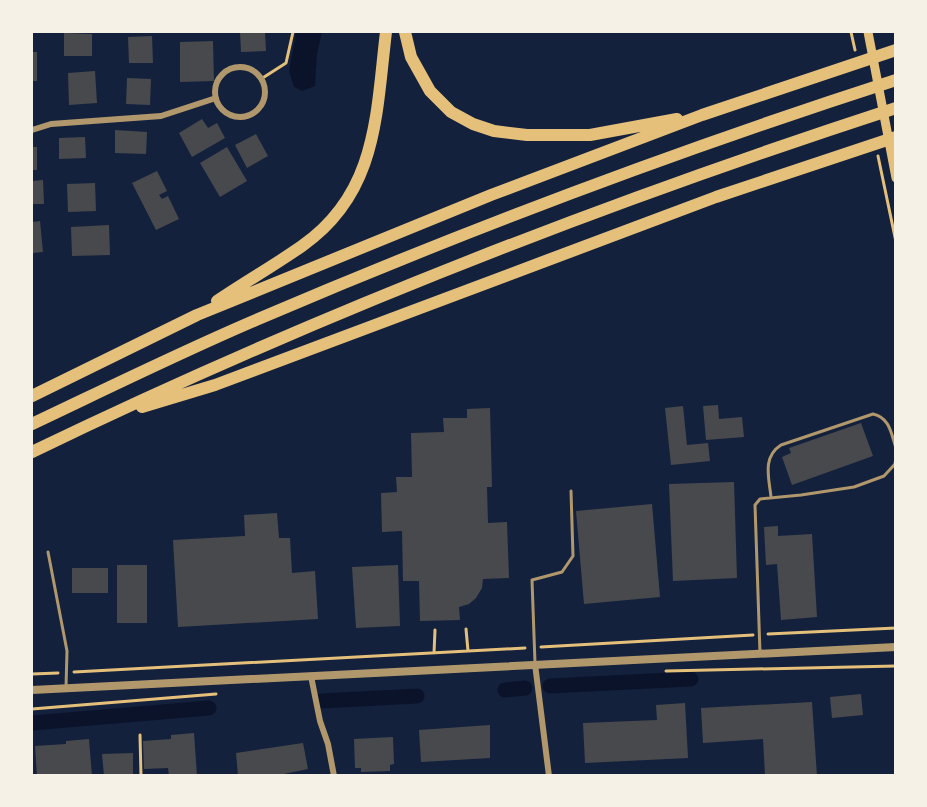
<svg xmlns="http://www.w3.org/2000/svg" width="927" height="807" font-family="'IBM Plex Sans',sans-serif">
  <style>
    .water { fill: #0b132b }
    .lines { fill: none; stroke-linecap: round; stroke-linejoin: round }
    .canal { stroke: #0b132b; stroke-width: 15 }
    .building { fill: #48494c }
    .path { stroke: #e5c07b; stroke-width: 3 }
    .service { stroke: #b1986c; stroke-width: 3 }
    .minor { stroke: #b1986c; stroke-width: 6 }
    .tertiary { stroke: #b1986c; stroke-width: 8 }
    .secondary { stroke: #e5c07b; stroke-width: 9 }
    .motorway { stroke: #e5c07b; stroke-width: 12 }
  </style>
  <rect width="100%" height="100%" fill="#14213d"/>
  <!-- water -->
  <path class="water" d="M296 32H322L317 54 315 86 302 91 294 87 289 71Z"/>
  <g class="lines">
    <!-- canal -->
    <path class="canal" d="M550 686 691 679
      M505 690 525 688
      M321 701 417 696
      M32 723 209 708"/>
  </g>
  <!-- building -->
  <path class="building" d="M240 32H265L266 51 241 52Z
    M64 33 92 34V56H64Z
    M152 36 153 63H129L128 37Z
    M213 41 214 81 180 82V42Z
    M32 52H37V81H32Z
    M95 71 97 103 69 105 68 73Z
    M127 78 151 79 150 105 126 104Z
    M202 119 208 128 217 123 225 138 192 157 179 133Z
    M115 130 147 132 146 154 115 153Z
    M256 134 268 156 247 168 235 145Z
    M85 137 86 158 59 159V138Z
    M32 147H37V170H32Z
    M227 147 247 181 220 197 200 163Z
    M157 171 167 191 159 195 162 199 168 196 179 219 156 230 132 183Z
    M43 180 44 204H32V181Z
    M95 183 96 211 68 212 67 184Z
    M40 221 43 252 32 253V222Z
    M109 225 110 255 72 256 71 227Z
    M718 405 719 419 742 417 744 437 706 440 703 406Z
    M683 406 687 445 708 443 710 461 671 465 665 408Z
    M490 408 492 487H487L488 523 507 522 509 578 483 579 482 588 476 598 469 604 459 607 460 620 420 621 419 581H403L402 531 382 532 381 493 397 492 396 477H412L411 433 444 432 443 418H467V409Z
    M861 423 873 456 792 485 782 457 791 453 789 448Z
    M734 482 737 578 673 581 669 484Z
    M652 504 660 597 584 604 576 511Z
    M277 513 279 538H290L292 573 315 571 318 619 178 627 173 540 245 536 244 515Z
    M778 526V536L812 534 817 617 781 620 777 564 766 565 764 527Z
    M117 565H147V623H117Z
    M398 565 400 626 356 628 352 567Z
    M72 568H108V593H72Z
    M861 694 863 715 832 718 830 697Z
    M812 702 817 776H765L763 739 703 743 701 708Z
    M685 703 688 758 585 763 583 723 657 720 656 705Z
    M490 725V758L421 762 419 730Z
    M194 733 197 776H169L168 768 144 769 143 741 171 739V735Z
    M393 737 394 764 390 765V771L361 772V768H355L354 739Z
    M89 739 92 776H67V774L37 776 35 746 66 744V741Z
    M303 743 308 769 274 776H238L236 753Z
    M133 753V776H104L102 754Z"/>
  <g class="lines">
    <!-- path -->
    <path class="path" d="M851 32 855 50
      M261 79 286 63 293 32
      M878 156 896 242
      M466 629 468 651
      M768 634 896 628
      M541 647 753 635
      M434 653 435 630
      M666 671 896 666
      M74 672 525 648
      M32 674 58 673
      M32 709 216 694
      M140 735 141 776"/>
    <!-- service -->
    <path class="service" d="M771 497C769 478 762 457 781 445L873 414C890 418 891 433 896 448
      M48 552 67 651 66 687
      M760 653 755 505 760 499 801 495 854 487 884 476 895 464 896 457
      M535 663 532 580 562 572 573 556 571 491"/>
    <!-- minor -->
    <path class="minor" d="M215 92a25 25 0 1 1 50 0a25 25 0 1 1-50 0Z
      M32 130 51 124 161 116 216 98
      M535 664 549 776
      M311 676 320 721 328 744 334 776"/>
    <!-- tertiary -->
    <path class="tertiary" d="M32 690 896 647"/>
    <!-- secondary -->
    <path class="secondary" d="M868 32 896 178"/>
    <!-- motorway -->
    <path class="motorway" d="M405 32 411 57 430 91 451 112 473 124 494 131 527 135H590L677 119
      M217 301C245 282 275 265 302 246 378 193 376 114 386 32
      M32 396 197 315 491 195 702 115 896 50
      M142 407 215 385 716 197 896 137
      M32 424C106 389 181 352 256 320 466 230 679 150 896 80
      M32 452C311 317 601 204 896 108"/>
  </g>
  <!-- border -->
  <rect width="927" height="807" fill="none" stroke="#f6f1e7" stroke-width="66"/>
</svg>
